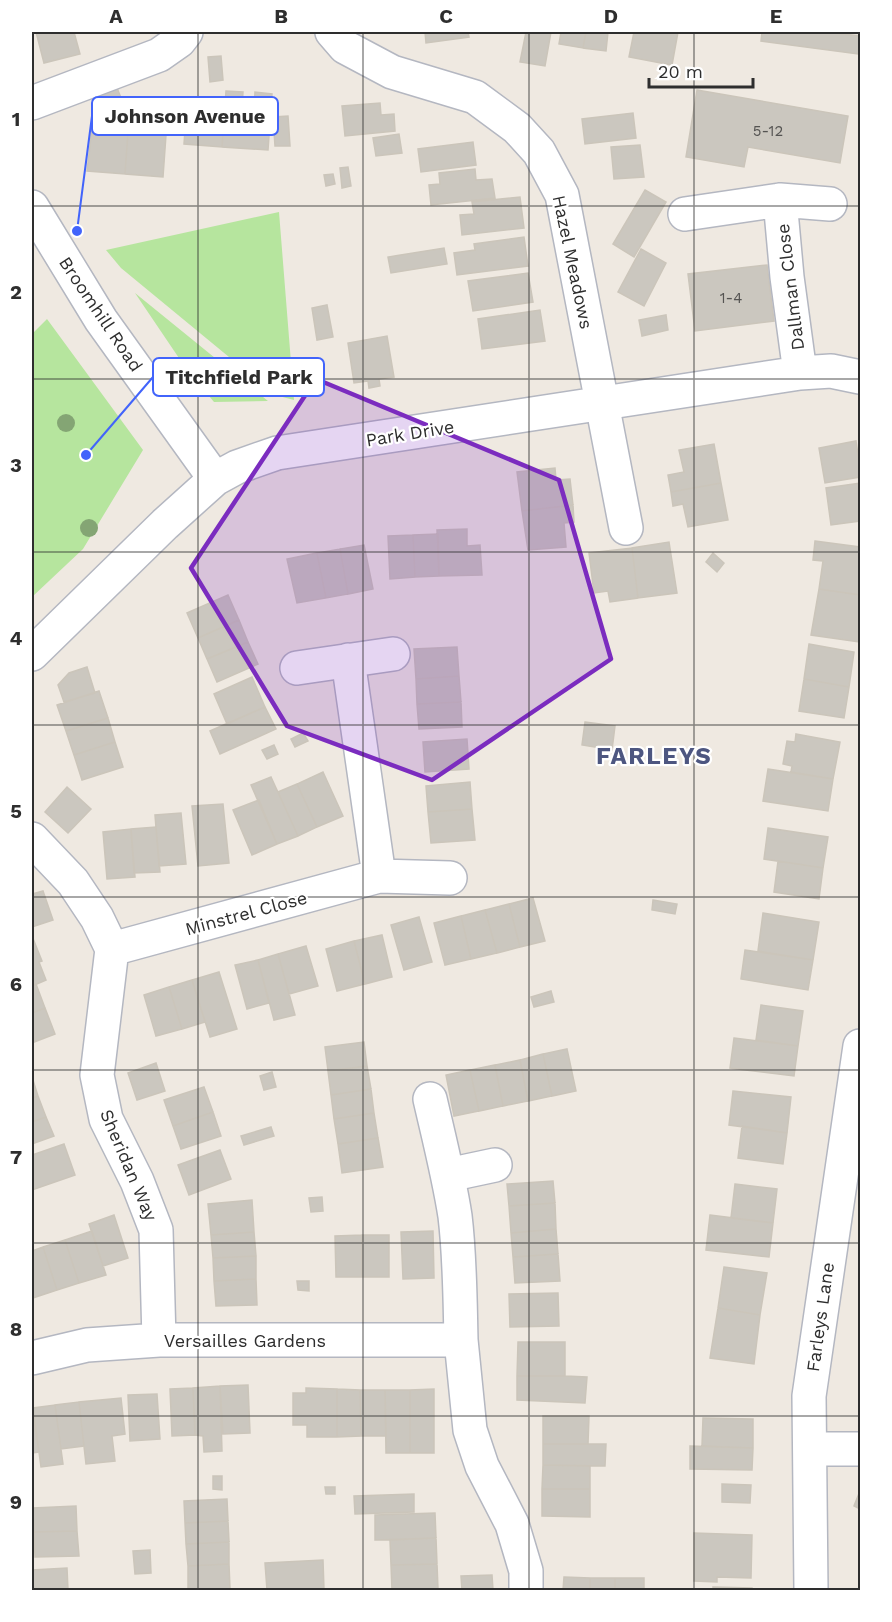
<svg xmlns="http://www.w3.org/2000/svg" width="892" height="1622" font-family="'Work Sans',sans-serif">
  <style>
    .green { fill: #b6e59e }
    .building { fill: #cbc7bf; stroke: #cbc5ba; stroke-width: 1.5 }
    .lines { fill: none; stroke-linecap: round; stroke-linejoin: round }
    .minor-casing { stroke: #b4b7c1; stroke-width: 36 }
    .minor { stroke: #fff; stroke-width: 33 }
    .tree { fill: #84a574 }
    .marked { fill: #7b2cbf; fill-opacity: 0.2; stroke: #7b2cbf; stroke-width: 4.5; stroke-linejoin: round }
    .grid { fill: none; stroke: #2e2e2e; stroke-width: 1.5; stroke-opacity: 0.55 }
    .labels { text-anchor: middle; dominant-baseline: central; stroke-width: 4.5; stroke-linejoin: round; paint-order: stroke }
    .number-label { font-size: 15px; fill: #555452 }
    .street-label { font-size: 18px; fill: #2e2e2e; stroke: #fff }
    .district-label { font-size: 24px; font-weight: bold; letter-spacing: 1.5px; fill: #4d5680; stroke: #fff }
    .leader { fill: none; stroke: #4264fb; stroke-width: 2 }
    .callout-dot { fill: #4264fb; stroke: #fff; stroke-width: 2 }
    .callout { fill: #fff; stroke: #4264fb; stroke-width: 2 }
    .callout-label { font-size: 20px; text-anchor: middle; font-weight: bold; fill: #2e2e2e }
    .neatline { fill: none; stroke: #2e2e2e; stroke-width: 2 }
    .grid-label { font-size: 20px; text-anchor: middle; font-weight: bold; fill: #2e2e2e }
  </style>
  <rect width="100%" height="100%" fill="#efe9e1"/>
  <!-- green -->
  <path class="green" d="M279 212 294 400 275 395 121 268 106 250Z
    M135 293 268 401 214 402 185 367Z
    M47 319 143 450 83 549 32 597V334Z"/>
  <!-- building -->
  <path class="building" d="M36 32H74L80 54 44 63Z
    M425 32H468L469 37 426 43Z
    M526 32H551L545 66 520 62Z
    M561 32H586L583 48 559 44Z
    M586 32H608L606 51 583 48Z
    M634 32H678L672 65 629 57Z
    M762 32H826L860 36 858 54 761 41Z
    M221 56 223 80 210 82 208 57Z
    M117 88 124 105 105 112 99 94Z
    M697 90 848 116 840 163 748 147 744 167 686 157Z
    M226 91 243 92 242 107 254 108 255 92 272 94 268 150 222 147Z
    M187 102 225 105 222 147 184 144Z
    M380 103 381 115 394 114 395 131 345 136 342 106Z
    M633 113 636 138 585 144 582 119Z
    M288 116 290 146H275L273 117Z
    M92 128 128 132 125 174 87 171Z
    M128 132 166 135 163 177 125 174Z
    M399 134 402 153 376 156 373 138Z
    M473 142 476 165 421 172 418 149Z
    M640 145 644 177 614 179 611 147Z
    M348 167 351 186 342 188 340 168Z
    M475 169 476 180 492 179 495 198 431 205 429 185 440 184 439 173Z
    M333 174 335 184 326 186 324 175Z
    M645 190 666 202 634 257 613 244Z
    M520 197 524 228 462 235 460 215 474 214 472 202Z
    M524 237 528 266 457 275 454 253 475 250 474 244Z
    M444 248 447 264 391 273 388 257Z
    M641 249 666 263 644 306 618 292Z
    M767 265 774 321 695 331 688 274Z
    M528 273 533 302 473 311 468 281Z
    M327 305 333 337 317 340 312 308Z
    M540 310 545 341 482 349 478 319Z
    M666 315 668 330 642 336 639 320Z
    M387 336 394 377 379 379 380 386 369 388 368 381 354 383 348 343Z
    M856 441 860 468V477L825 483 819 448Z
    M714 444 721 483 671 492 668 475 684 472 679 450Z
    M555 468 556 480 570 479 573 505 522 511 517 472Z
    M721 483 728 520 688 527 683 504 673 506 671 492Z
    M860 483V521L831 525 826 488Z
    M573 505 574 522 564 523 566 547 528 550 522 511Z
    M467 529V546L480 545 482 575 439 576 437 530Z
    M438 534 439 576 415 577 413 535Z
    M413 535 415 577 390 579 388 536Z
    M815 541 860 547V595L819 589 823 561 813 560Z
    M669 542 677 593 638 598 632 548Z
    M364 545 373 589 348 594 340 549Z
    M632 548 638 598 610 602 608 591 594 593 589 553Z
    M340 549 348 594 326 598 317 553Z
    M317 553 326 598 297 603 287 559Z
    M713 553 724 563 717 572 706 562Z
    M819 589 860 595V628L859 642 811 635Z
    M228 595 239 620 198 638 187 613Z
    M239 620 248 642 207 659 198 638Z
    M248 642 258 664 217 682 207 659Z
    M809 644 854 652 849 687 804 679Z
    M457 647 459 676 416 679 414 649Z
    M87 667 95 693 64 702 58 685 69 673Z
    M459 676 461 702 417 704 416 679Z
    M252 677 265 707 227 724 214 694Z
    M804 679 849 687 844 718 799 711Z
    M99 691 108 718 66 731 57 705Z
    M461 702 462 727 419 729 417 704Z
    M265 707 276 729 220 754 210 731Z
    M108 718 115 742 74 755 66 731Z
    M585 722 615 726 612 750 582 745Z
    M303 733 308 741 295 747 291 739Z
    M796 734 840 742 833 779 791 772 792 766 783 764 787 741 795 742Z
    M467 739 469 769 425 772 423 742Z
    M115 742 123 767 82 780 74 755Z
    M274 745 278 754 267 759 262 750Z
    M768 769 833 779 828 811 763 801Z
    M323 772 343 816 317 827 297 784Z
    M271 777 298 836 277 844 251 785Z
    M470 782 472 809 428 812 426 786Z
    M297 784 317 827 298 836 278 792Z
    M67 787 91 809 68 833 45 812Z
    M259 800 277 844 252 855 233 810Z
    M223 804 229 863 198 866 192 806Z
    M472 809 475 840 431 843 428 812Z
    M181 813 186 864 159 866 155 815Z
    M156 827 160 872 134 873 131 829Z
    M768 828 828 837 823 868 764 859Z
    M131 829 135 877 107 879 103 832Z
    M778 861 823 868 819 899 774 892Z
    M43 891 53 920 32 927V894Z
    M533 898 545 941 520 947 509 904Z
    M653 900 677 904 675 914 652 910Z
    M509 904 520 947 497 953 485 910Z
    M485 910 497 953 471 959 461 916Z
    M763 913 819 922 813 960 758 951Z
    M461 916 471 959 445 965 434 923Z
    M419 917 432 962 404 970 391 925Z
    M382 935 392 977 365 984 354 941Z
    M32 936 42 961 39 962 46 980 32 986Z
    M354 941 365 984 337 991 326 949Z
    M306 946 318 986 289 994 278 954Z
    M745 950 813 960 808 990 741 979Z
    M278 954 295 1015 274 1020 258 960Z
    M258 960 269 1003 247 1009 235 965Z
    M219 972 237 1029 210 1037 192 980Z
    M192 980 205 1022 182 1029 169 987Z
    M36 984 45 1008 32 1013V986Z
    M169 987 182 1029 156 1036 144 995Z
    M551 991 554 1002 534 1007 531 997Z
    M761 1005 803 1011 798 1046 756 1040Z
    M45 1008 55 1034 32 1043V1013Z
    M734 1038 798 1046 794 1076 730 1068Z
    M364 1042 367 1066 328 1071 325 1047Z
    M567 1049 576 1091 552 1096 543 1054Z
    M543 1054 552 1096 528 1101 520 1060Z
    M520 1060 528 1101 503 1106 495 1065Z
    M156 1063 165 1091 137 1100 128 1073Z
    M495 1065 503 1106 479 1111 470 1070Z
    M367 1066 371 1089 331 1095 328 1071Z
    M470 1070 479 1111 454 1116 446 1075Z
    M272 1072 276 1087 264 1090 260 1076Z
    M32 1077 38 1096 32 1098Z
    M204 1087 213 1112 173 1126 164 1100Z
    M371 1089 374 1113 334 1119 331 1095Z
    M733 1091 791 1097 787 1133 729 1125Z
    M38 1096 46 1117 32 1122V1098Z
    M213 1112 221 1136 181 1149 173 1126Z
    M374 1113 378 1138 338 1144 334 1119Z
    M46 1117 54 1136 32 1144V1122Z
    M742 1126 787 1133 783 1164 738 1158Z
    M271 1127 274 1136 244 1145 241 1136Z
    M378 1138 383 1167 342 1173 338 1144Z
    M64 1144 75 1175 32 1190V1155Z
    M220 1150 231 1179 189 1195 178 1165Z
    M553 1181 555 1203 509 1206 507 1184Z
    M735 1184 777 1189 773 1223 731 1218Z
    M322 1197 323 1211 311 1212 309 1198Z
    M252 1200 254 1232 211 1235 208 1204Z
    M555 1203 556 1229 511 1233 509 1206Z
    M114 1215 128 1258 103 1266 89 1224Z
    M710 1215 773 1223 769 1257 706 1250Z
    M556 1229 558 1254 513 1257 511 1233Z
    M92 1231 106 1275 79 1283 65 1240Z
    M433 1231 434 1278 403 1279 401 1232Z
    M254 1232 256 1256 213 1258 211 1235Z
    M362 1235H389V1277H362Z
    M362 1235V1277H336L335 1236Z
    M65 1240 79 1283 57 1290 43 1247Z
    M43 1247 57 1290 33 1298 32 1292V1251Z
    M558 1254 560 1281 515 1283 513 1257Z
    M256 1256V1279L214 1281 213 1258Z
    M724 1267 767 1273 760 1315 718 1308Z
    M256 1279 257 1305 216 1306 214 1281Z
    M297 1281H309V1291L298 1290Z
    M558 1293 559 1326 510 1327 509 1294Z
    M718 1308 760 1315 754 1364 710 1358Z
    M518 1342H565V1376H517Z
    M517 1376H565L587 1377 585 1403 517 1400Z
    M248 1385 250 1433 223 1434 220 1386Z
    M220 1386 222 1451 204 1452 203 1436 195 1435 193 1388Z
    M193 1388 195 1435 172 1436 170 1389Z
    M306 1388 337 1389V1437H307V1425H293V1393H306Z
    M337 1389 360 1390 361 1436 337 1437Z
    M434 1389V1453H410V1390Z
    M360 1390H385L386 1436H361Z
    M385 1390H410V1453H386Z
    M157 1394 160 1439 130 1441 128 1395Z
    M121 1398 125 1434 112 1436 115 1461 86 1464 79 1402Z
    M79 1402 84 1446 61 1449 55 1405Z
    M55 1405 63 1464 41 1467 33 1408Z
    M32 1408 39 1452 32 1453Z
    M543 1416H589L588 1444H543Z
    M703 1418 753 1419V1448L702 1446Z
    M543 1444H606L605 1466 543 1465Z
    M690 1446 753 1448 752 1470 690 1469Z
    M543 1465 590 1466V1489H542Z
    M213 1476H222V1490L213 1489Z
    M722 1484 751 1485 750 1503 722 1502Z
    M325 1487H335V1494H326Z
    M542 1489H590V1517L542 1516Z
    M860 1491V1509L854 1506Z
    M414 1494V1512L355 1514 354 1496Z
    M227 1499 228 1521 185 1523 184 1501Z
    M76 1506 77 1531 34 1532 33 1508Z
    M435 1513 436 1538 375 1540V1515Z
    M228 1521 229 1542 186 1544 185 1523Z
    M77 1531 79 1556 35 1557 34 1532Z
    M694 1533 752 1535 751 1578 717 1577V1582L694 1581Z
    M436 1538 437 1564 391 1565 390 1540Z
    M229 1542V1564L188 1566 186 1544Z
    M150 1550 151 1573 135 1574 133 1551Z
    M323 1560 324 1590H267L265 1563Z
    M229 1564 230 1589 188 1590V1566Z
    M437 1564 438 1589 392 1590 391 1565Z
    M67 1568 68 1590H32V1570Z
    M492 1575 493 1590H462L461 1576Z
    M564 1577 590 1578V1590H563Z
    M590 1578H615V1590H590Z
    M615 1578H644V1590H615Z
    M713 1587 752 1588V1590H713Z"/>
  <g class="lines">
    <!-- minor casing -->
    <g class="minor-casing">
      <path id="minor" d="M332 32 345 47 392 72 475 97 517 128 539 152 562 195 626 528
        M32 103 159 55 179 41 186 32
        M780 200 787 277 800 373
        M32 207 101 320 215 479
        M685 214 780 200 830 204
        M32 654 165 524 215 479 237 467 277 453 800 373 831 371 860 377
        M297 668 393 654
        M32 839 73 882 97 918 112 949 97 1075 106 1119 137 1181 156 1230 159 1340
        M379 876 450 878
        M112 949 379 876 348 660
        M448 1175 495 1165
        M461 1340 470 1430 482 1466 512 1524 526 1571V1590
        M32 1358 87 1345 159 1340H461C460 1299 460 1257 455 1216 449 1177 439 1138 430 1099
        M810 1449H860
        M811 1590 809 1396 860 1046"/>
    </g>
    <!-- minor -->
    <use href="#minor" class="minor"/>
  </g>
  <!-- trees -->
  <g class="tree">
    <circle cx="66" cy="423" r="9"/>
    <circle cx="89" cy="528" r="9"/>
  </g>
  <!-- marked area -->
  <path class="marked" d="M316 379 559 480 611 659 432 780 287 726 191 568Z"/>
  <!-- grid -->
  <path class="grid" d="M198 32V1590M363 32V1590M529 32V1590M694 32V1590M32 206H860M32 379H860M32 552H860M32 725H860M32 897H860M32 1070H860M32 1243H860M32 1416H860"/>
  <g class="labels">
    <!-- number labels -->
    <g class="number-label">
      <text x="768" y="131">5-12</text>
      <text x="731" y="298">1-4</text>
    </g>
    <!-- street labels -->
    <g class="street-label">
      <text transform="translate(573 262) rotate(78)">Hazel Meadows</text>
      <text transform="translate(790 287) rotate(-97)">Dallman Close</text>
      <text transform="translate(101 314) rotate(56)">Broomhill Road</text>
      <text transform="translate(410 433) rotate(-9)">Park Drive</text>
      <text transform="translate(246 913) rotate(-15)">Minstrel Close</text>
      <text transform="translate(129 1165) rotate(67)">Sheridan Way</text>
      <text transform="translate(820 1317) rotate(-82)">Farleys Lane</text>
      <text x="245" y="1340">Versailles Gardens</text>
    </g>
    <!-- district labels -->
    <g class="district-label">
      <text x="654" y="756">FARLEYS</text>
    </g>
  </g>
  <!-- callouts -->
  <path class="leader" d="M77 231L92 116M86 455L153 377"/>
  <g class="callout-dot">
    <circle cx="77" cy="231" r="6"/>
    <circle cx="86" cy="455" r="6"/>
  </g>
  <g class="callout">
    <rect x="92" y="97" width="186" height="38" rx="6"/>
    <rect x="153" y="358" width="171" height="38" rx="6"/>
  </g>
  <g class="callout-label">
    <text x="185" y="123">Johnson Avenue</text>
    <text x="239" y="384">Titchfield Park</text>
  </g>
  <!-- border -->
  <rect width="892" height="1622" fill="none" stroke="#ffffff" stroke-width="66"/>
  <!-- scale -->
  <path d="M649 78v9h104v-9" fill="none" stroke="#2e2e2e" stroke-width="3"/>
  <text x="658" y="78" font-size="18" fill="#2e2e2e" stroke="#ffffff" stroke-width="4.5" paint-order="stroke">20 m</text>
  <rect x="33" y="33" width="826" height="1556" class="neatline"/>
  <g class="grid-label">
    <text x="116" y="23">A</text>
    <text x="281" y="23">B</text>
    <text x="446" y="23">C</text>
    <text x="611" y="23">D</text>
    <text x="776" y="23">E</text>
    <text x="16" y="126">1</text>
    <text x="16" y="299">2</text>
    <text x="16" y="472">3</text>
    <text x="16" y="645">4</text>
    <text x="16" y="818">5</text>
    <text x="16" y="991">6</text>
    <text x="16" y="1164">7</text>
    <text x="16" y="1336">8</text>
    <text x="16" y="1509">9</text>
  </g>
</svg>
